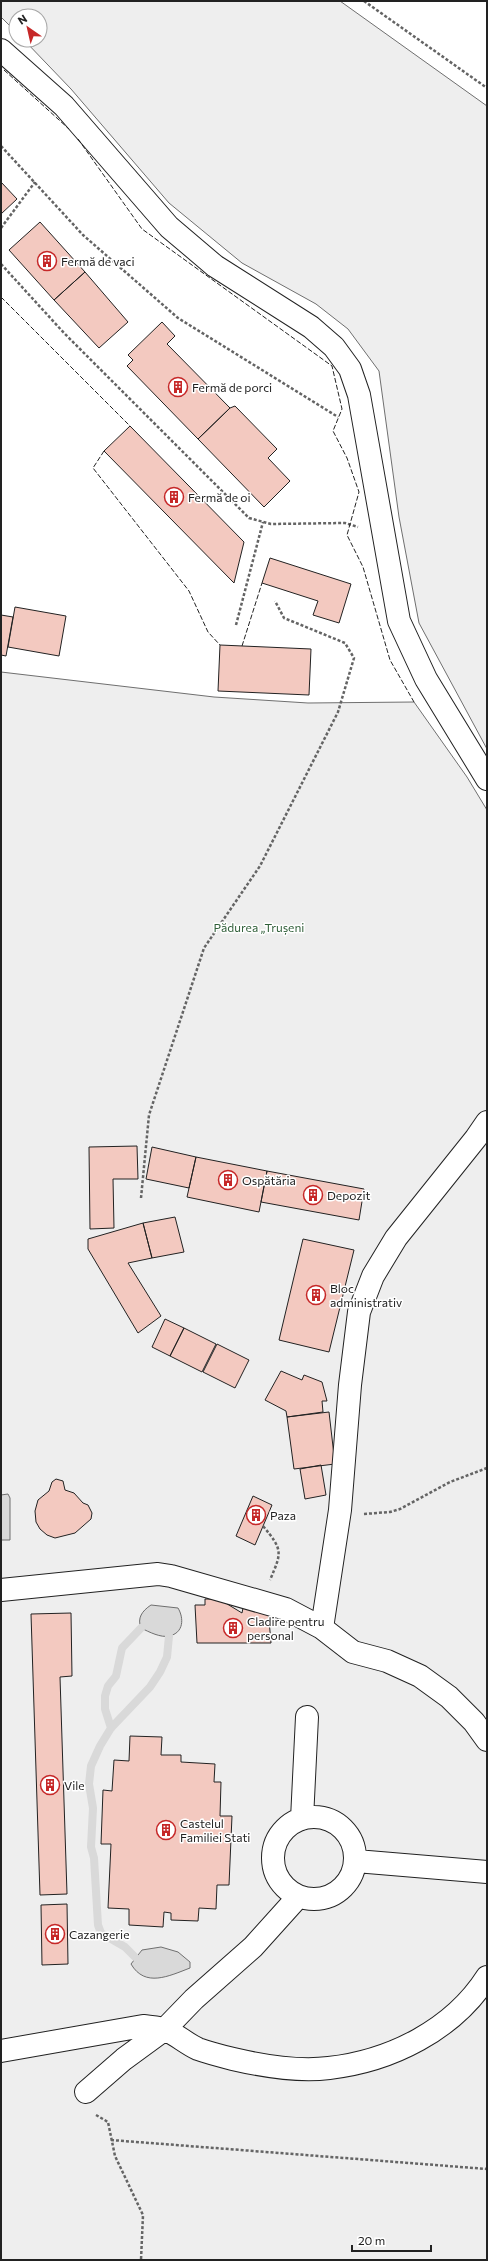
<svg xmlns="http://www.w3.org/2000/svg" width="488" height="2261" font-family="Commissioner,sans-serif">
  <style>
    .green { fill: #eee; stroke: #6f6f6f }
    .water { fill: #d9d9d9; stroke: #6f6f6f }
    .lines { fill: none; stroke-linecap: round; stroke-linejoin: round }
    .stream { stroke: #d9d9d9; stroke-width: 8 }
    .building { fill: #f3c9c0; stroke: #222 }
    .minor-casing { stroke: #222; stroke-width: 24 }
    .path { stroke: #646464; stroke-width: 2.5; stroke-dasharray: 3 2; stroke-linecap: butt }
    .minor { stroke: #fff; stroke-width: 22 }
    .fence { stroke: #222; stroke-width: 1; stroke-dasharray: 5 2; stroke-linecap: butt }
    .labels { text-anchor: middle; dominant-baseline: central; stroke-width: 3; stroke-linejoin: round; paint-order: stroke }
    .poi-label { font-size: 12px; fill: #222; stroke: #fff; text-anchor: start }
    .park-label { font-size: 12px; fill: #2f5e38; stroke: #fff }
  </style>
  <rect width="100%" height="100%" fill="#fff"/>
  <!-- green -->
  <path class="green" d="M1 1H340L487 106V749L419 623 399 517 379 371 348 329 316 304 242 263 169 203 71 89 24 40H40V16H16V32L1 17Z
    M1 672 214 697 308 703 414 702 467 777 487 810V2260H1Z"/>
  <!-- water -->
  <path class="water" d="M8 1494 10 1498V1540H1V1495Z
    M151 1605 178 1608C184 1618 184 1633 169 1636 161 1638 149 1632 141 1628 137 1618 142 1611 151 1605Z
    M161 1947 178 1952 190 1962V1968C169 1976 145 1988 131 1964L142 1950Z"/>
  <g class="lines">
    <!-- stream -->
    <path class="stream" d="M111 1728 105 1709V1696L108 1686 116 1676 122 1648 141 1628
      M135 1957 125 1947 101 1933 98 1925 94 1858 91 1847 93 1808 89 1784 91 1766 100 1746 111 1728 150 1687 160 1672 167 1657 169 1636"/>
  </g>
  <!-- building -->
  <path class="building" d="M1 182 17 199 1 214Z
    M40 222 85 272 54 300 9 250Z
    M85 272 128 322 99 348 54 300Z
    M162 322 175 336 167 344 230 408 198 439 127 366 133 360 128 355Z
    M235 406 277 449 268 458 290 481 264 507 198 439 230 408Z
    M130 426 244 542 234 583 104 451Z
    M270 558 351 584 339 623 313 615 318 601 262 583Z
    M15 607 66 616 59 656 8 647Z
    M1 615 13 617 6 656 1 655Z
    M220 645 311 649 309 695 218 691Z
    M137 1146 138 1179H113L114 1228 90 1229 89 1147Z
    M152 1147 196 1157 189 1188 146 1179Z
    M196 1157 267 1171 259 1212 187 1197Z
    M267 1171 364 1189 359 1220 261 1202Z
    M175 1217 184 1252 152 1258 143 1223Z
    M143 1223 152 1258 128 1263 161 1316 138 1333 88 1249V1239Z
    M303 1239 354 1250 329 1352 279 1340Z
    M165 1319 184 1328 170 1356 152 1347Z
    M184 1328 216 1344 202 1372 170 1356Z
    M217 1344 249 1360 235 1388 203 1372Z
    M281 1371 302 1380 304 1375 322 1382 327 1401H322L323 1412 287 1417 286 1411 265 1400Z
    M329 1412 335 1464 294 1469 287 1417Z
    M321 1465 326 1495 305 1499 300 1469Z
    M56 1479 63 1481 65 1490 74 1493 83 1503 88 1505 92 1513 91 1519 75 1533 55 1538 47 1535 40 1529 36 1522 35 1511 38 1500 49 1491 52 1482Z
    M253 1496 272 1505 255 1545 236 1536Z
    M205 1599H219L242 1613 243 1608H268L271 1643H197L195 1605H205Z
    M71 1613 72 1676 60 1677 67 1894 40 1895 31 1614Z
    M130 1736 162 1737 161 1755H181V1762L215 1764 214 1782H221L220 1816H232L229 1885H217L216 1909 199 1908 198 1921 171 1920V1913L164 1912 163 1927 129 1925V1909L108 1908 111 1844H101L103 1790 112 1791 114 1760 129 1761Z
    M67 1904 68 1964 42 1965 41 1905Z"/>
  <g class="lines">
    <!-- minor casing -->
    <g class="minor-casing">
      <path id="minor" d="M1 50 64 106 169 227 215 266 311 327 334 347 350 369 359 395 399 621 426 679 487 779
        M1 1590 158 1574 171 1576 286 1609 322 1628 353 1652 387 1661 420 1676 449 1697 474 1722 487 1740
        M322 1628 340 1510 350 1385 359 1312 373 1276 396 1238 476 1138 487 1122
        M273 1858a41 41 0 1 1 82 0a41 41 0 1 1-82 0Z
        M302 1819 307 1717
        M356 1861 487 1872
        M1 2051 143 2026C150 2027 160 2027 166 2030 177 2035 187 2044 198 2049 209 2053 221 2056 233 2059 263 2066 298 2072 329 2068 391 2061 453 2030 487 1977
        M86 2092 124 2059 165 2029 194 1999 253 1947 298 1897"/>
    </g>
    <!-- path -->
    <path class="path" d="M364 1 487 88
      M1 146 83 235 178 318 338 417
      M1 228 35 182
      M1 264 64 333 249 518 271 524 345 523 358 527
      M236 625 263 522
      M141 1198 149 1115 204 948 260 866 338 712 354 658 345 643 284 618 275 601
      M364 1514 390 1512 400 1509 450 1482 487 1468
      M263 1526C283 1550 282 1552 270 1580
      M96 2115 108 2122 115 2156 143 2215 141 2260
      M111 2140 487 2169"/>
    <!-- minor -->
    <use href="#minor" class="minor"/>
    <!-- fence -->
    <path class="fence" d="M4 70 69 129
      M78 139 142 229 332 366 342 409 333 431 347 458 359 492 347 535 363 567 390 660 414 702
      M1 297 130 426
      M104 451 93 468 189 591 208 632 220 645
      M242 646 262 583"/>
  </g>
  <!-- icons -->
  <defs>
    <g id="building-ring" transform="scale(1)"><circle r="9.5" fill="#fff" stroke="#c62828" stroke-width="1.5"/><path d="M-4-6H4V6H1V3H-1V6H-4ZM-2.5-4.3h1.7v1.8h-1.7ZM.8-4.3h1.7v1.8H.8ZM-2.5-1h1.7V.8h-1.7ZM.8-1h1.7V.8H.8Z" fill="#c62828"/></g>
  </defs>
  <g fill-rule="evenodd">
    <use href="#building-ring" x="47" y="261"/>
    <use href="#building-ring" x="178" y="387"/>
    <use href="#building-ring" x="174" y="497"/>
    <use href="#building-ring" x="228" y="1180"/>
    <use href="#building-ring" x="313" y="1195"/>
    <use href="#building-ring" x="316" y="1295"/>
    <use href="#building-ring" x="256" y="1515"/>
    <use href="#building-ring" x="233" y="1628"/>
    <use href="#building-ring" x="50" y="1785"/>
    <use href="#building-ring" x="166" y="1830"/>
    <use href="#building-ring" x="55" y="1934"/>
  </g>
  <g class="labels">
    <!-- poi labels -->
    <g class="poi-label">
      <text x="61" y="261">Fermă de vaci</text>
      <text x="192" y="387">Fermă de porci</text>
      <text x="188" y="497">Fermă de oi</text>
      <text x="242" y="1180">Ospătăria</text>
      <text x="327" y="1195">Depozit</text>
      <text x="330" y="1288">Bloc<tspan x="330" dy="14">administrativ</tspan></text>
      <text x="270" y="1515">Paza</text>
      <text x="247" y="1621">Cladire pentru<tspan x="247" dy="14">personal</tspan></text>
      <text x="64" y="1785">Vile</text>
      <text x="180" y="1823">Castelul<tspan x="180" dy="14">Familiei Stati</tspan></text>
      <text x="69" y="1934">Cazangerie</text>
    </g>
    <!-- park labels -->
    <g class="park-label">
      <text x="259" y="927">Pădurea „Trușeni</text>
    </g>
  </g>
  <!-- border -->
  <rect width="488" height="2261" fill="none" stroke="#222222" stroke-width="4"/>
  <!-- north arrow -->
  <g transform="translate(28 28) rotate(326)"><circle r="19" fill="#ffffff" stroke="#a7a7a7"/>
  <path d="M0-3L7 15L0 10L-7 15Z" fill="#c62828"/>
  <text y="-6" font-size="11" font-weight="bold" text-anchor="middle" fill="#222222">N</text>
  </g>
  <!-- scale -->
  <path d="M352 2245v6h79v-6" fill="none" stroke="#222222" stroke-width="2"/>
  <text x="358" y="2245" font-size="12" fill="#222222" stroke="#ffffff" stroke-width="3" paint-order="stroke">20 m</text>
</svg>
